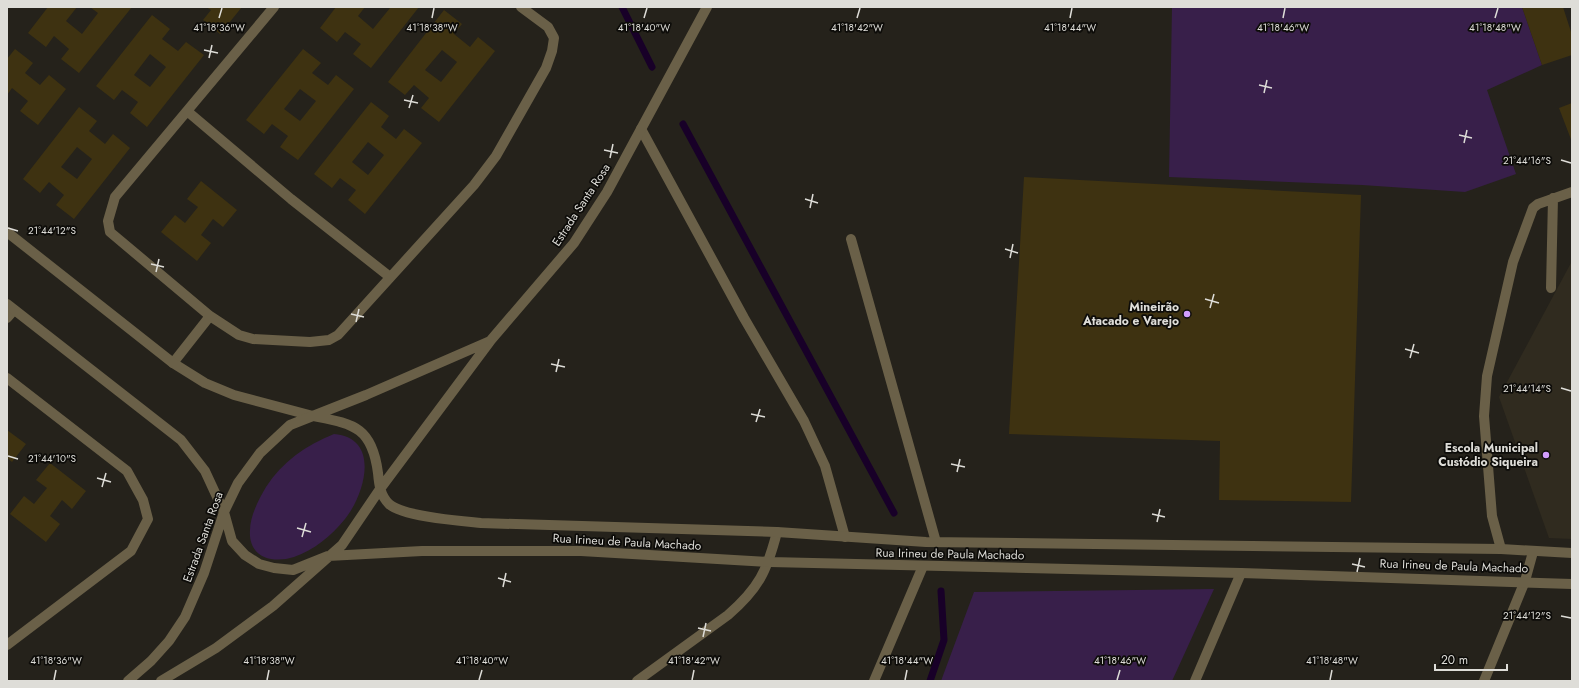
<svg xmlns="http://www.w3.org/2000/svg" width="1579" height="688" font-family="Jost,sans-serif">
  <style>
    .built { fill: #302b1f }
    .green { fill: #381f4a }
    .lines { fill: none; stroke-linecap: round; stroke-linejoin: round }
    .stream { stroke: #180028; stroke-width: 7 }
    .building { fill: #3e3211; fill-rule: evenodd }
    .service { stroke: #6a6048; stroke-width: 10 }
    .minor { stroke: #6a6048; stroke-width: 10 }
    .tertiary { stroke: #6a6048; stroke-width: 10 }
    .ticks { fill: none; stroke: #deddd8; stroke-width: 1.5 }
    .poi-dot { fill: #d29dfd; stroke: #0d0c09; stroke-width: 1.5 }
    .labels { text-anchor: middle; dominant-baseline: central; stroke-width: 3.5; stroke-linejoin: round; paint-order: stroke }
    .street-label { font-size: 12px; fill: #deddd8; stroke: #0d0c09 }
    .poi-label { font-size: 12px; font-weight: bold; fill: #deddd8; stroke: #0d0c09; text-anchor: end }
    .ticks-label { font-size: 10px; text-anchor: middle; fill: #deddd8; stroke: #0d0c09; stroke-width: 3.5; stroke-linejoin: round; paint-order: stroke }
  </style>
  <rect width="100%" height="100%" fill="#25221b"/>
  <!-- built -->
  <path class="built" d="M1572 261V539L1549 538 1499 397Z"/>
  <!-- green -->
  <path class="green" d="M1172 7H1522L1542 65 1487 90 1516 174 1465 192 1362 185 1169 177Z
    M334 434C381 438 365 494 345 519 331 536 314 550 294 557 272 564 248 557 250 530 250 516 259 499 266 487 282 462 306 445 334 434Z
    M1214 589 1172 681H941L974 592Z"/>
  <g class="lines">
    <!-- stream -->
    <path class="stream" d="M622 7 652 67
      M683 124 894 513
      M930 681 944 640 941 591"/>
  </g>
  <!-- building -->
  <path class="building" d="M48 7H77L66 21 82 34 98 13 90 7H132L79 73 61 59 69 49 54 36 46 47 28 33Z
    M206 7H242L220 34 203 20 211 10Z
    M336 7H365L358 16 373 29 390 8 388 7H419L371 68 353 54 361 44 345 32 337 42 320 28Z
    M1522 7H1563L1572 35V55L1542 65Z
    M444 10 462 24 454 34 470 47 478 37 495 51 439 122 421 108 429 98 414 85 405 95 388 82ZM442 50 457 62 441 82 425 70Z
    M152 15 170 29 162 39 178 51 186 42 204 55 147 127 130 113 138 102 122 90 114 100 96 86ZM150 54 166 67 150 87 134 75Z
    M15 49 33 63 25 73 40 85 49 75 66 89 38 125 20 111 28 101 12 88 7 95V59Z
    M303 49 321 63 312 73 328 85 336 75 354 89 298 160 280 147 288 136 272 124 264 134 246 120ZM300 89 316 101 300 121 284 109Z
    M371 102 389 116 381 127 396 139 404 129 422 143 365 214 348 200 356 190 340 178 332 188 314 174ZM368 142 384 155 368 175 352 162Z
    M1572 103V142L1559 108Z
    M79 107 97 121 89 131 105 144 113 134 130 148 74 219 56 205 64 195 49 182 40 193 23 179ZM77 147 92 159 77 179 61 167Z
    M1024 177 1361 195 1351 502 1219 500 1220 441 1009 434Z
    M201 181 237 210 223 227 213 219 201 235 211 243 197 261 161 232 175 215 185 223 198 207 187 199Z
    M7 430 26 444 12 462 7 458Z
    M50 463 86 491 72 509 62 500 50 516 60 524 46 542 10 514 24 496 34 504 47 488 36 480Z"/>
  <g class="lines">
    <!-- service -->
    <path class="service" d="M274 7 115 197 108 221 110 232 210 316 239 335 253 339 310 342 329 340 338 335 474 185 496 156 546 68 552 51 554 38 548 27 521 7
      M187 111 291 199 390 277
      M851 239 936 542
      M1551 288 1553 198
      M7 318 14 310
      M173 363 210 316
      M7 378 127 471 143 500 148 519 131 551 7 645
      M1501 549 1492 516 1484 416 1487 376 1513 262 1533 208 1538 204 1572 192"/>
    <!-- minor -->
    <path class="minor" d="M641 129 744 318 804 421 825 466 845 537
      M7 232 173 363 205 383 234 395 313 416
      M7 304 181 440 205 471 224 512
      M637 681 728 615C759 588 767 571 777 532
      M874 681 923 566
      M1195 681 1241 573
      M1484 681 1525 581 1533 552"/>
    <!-- tertiary -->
    <path class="tertiary" d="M313 416C353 424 372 426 378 473 379 484 380 495 389 504 403 517 461 521 481 523L777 532 926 542 1501 549 1572 553
      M224 512 232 541 245 555 259 564 274 568 293 570 328 556 422 551H581L770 562 1241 573 1572 584
      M128 681 151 661 169 641 185 617 204 573 224 512 238 483 260 453 290 425 366 395 490 341
      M161 681 216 648 273 606 342 545 380 489 491 340 574 243 607 192 707 7"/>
  </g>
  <!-- ticks -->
  <path class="ticks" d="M219 18 222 8M432 18 434 8M644 18 647 8M857 18 860 8M1070 18 1072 8M1283 18 1285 8M1495 18 1498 8M204 50 218 53M209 58 212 45M1259 85 1272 88M1264 93 1267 80M404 100 418 103M409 108 413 95M1459 135 1472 138M1464 143 1467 130M604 150 618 153M610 158 613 144M1561 160 1571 163M805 199 818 203M810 208 813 194M8 228 18 231M1005 249 1018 253M1010 258 1013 244M151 264 164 267M156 272 159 259M1205 299 1219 303M1210 308 1214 294M351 314 364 317M356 322 359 309M1405 349 1419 353M1410 358 1414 344M551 364 565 367M556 372 559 359M1561 388 1571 391M751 414 765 417M756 422 760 409M8 456 18 459M951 464 965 467M957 472 960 459M97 478 111 482M102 487 106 473M1152 514 1165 517M1157 522 1160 509M297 528 311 532M302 537 306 523M1352 564 1365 567M1357 572 1360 558M498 578 511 582M503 587 506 573M1561 616 1571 618M698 628 711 631M703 637 706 623M54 680 56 670M267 680 269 670M479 680 482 670M692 680 694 670M905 680 907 670M1117 680 1120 670M1330 680 1332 670"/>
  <!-- markers -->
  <g class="poi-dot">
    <circle cx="1187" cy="314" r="4"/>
    <circle cx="1546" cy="455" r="4"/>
  </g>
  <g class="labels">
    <!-- street labels -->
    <g class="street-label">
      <text transform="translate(581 205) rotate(-57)">Estrada Santa Rosa</text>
      <text transform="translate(203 537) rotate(-70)">Estrada Santa Rosa</text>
      <text transform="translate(627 542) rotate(3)">Rua Irineu de Paula Machado</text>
      <text transform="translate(950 554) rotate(1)">Rua Irineu de Paula Machado</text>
      <text transform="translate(1454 566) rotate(2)">Rua Irineu de Paula Machado</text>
    </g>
    <!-- poi labels -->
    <g class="poi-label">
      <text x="1179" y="307">Mineirão<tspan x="1179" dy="14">Atacado e Varejo</tspan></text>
      <text x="1538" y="448">Escola Municipal<tspan x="1538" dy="14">Custódio Siqueira</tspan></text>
    </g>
  </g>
  <g class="ticks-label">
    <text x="219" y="31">41°18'36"W</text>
    <text x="432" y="31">41°18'38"W</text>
    <text x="644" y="31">41°18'40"W</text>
    <text x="857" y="31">41°18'42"W</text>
    <text x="1070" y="31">41°18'44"W</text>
    <text x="1283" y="31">41°18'46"W</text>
    <text x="1495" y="31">41°18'48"W</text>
    <text x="1527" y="164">21°44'16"S</text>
    <text x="52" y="234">21°44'12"S</text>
    <text x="1527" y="392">21°44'14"S</text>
    <text x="52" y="462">21°44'10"S</text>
    <text x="1527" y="619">21°44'12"S</text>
    <text x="56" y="664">41°18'36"W</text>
    <text x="269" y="664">41°18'38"W</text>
    <text x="482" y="664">41°18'40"W</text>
    <text x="694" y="664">41°18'42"W</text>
    <text x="907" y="664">41°18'44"W</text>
    <text x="1120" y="664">41°18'46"W</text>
    <text x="1332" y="664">41°18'48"W</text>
  </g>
  <!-- border -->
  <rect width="1579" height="688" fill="none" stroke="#deddd8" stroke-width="16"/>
  <!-- scale -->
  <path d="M1435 664v6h72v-6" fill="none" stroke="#deddd8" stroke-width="2"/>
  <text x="1441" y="664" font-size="12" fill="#deddd8" stroke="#0d0c09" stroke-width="3" paint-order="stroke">20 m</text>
</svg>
